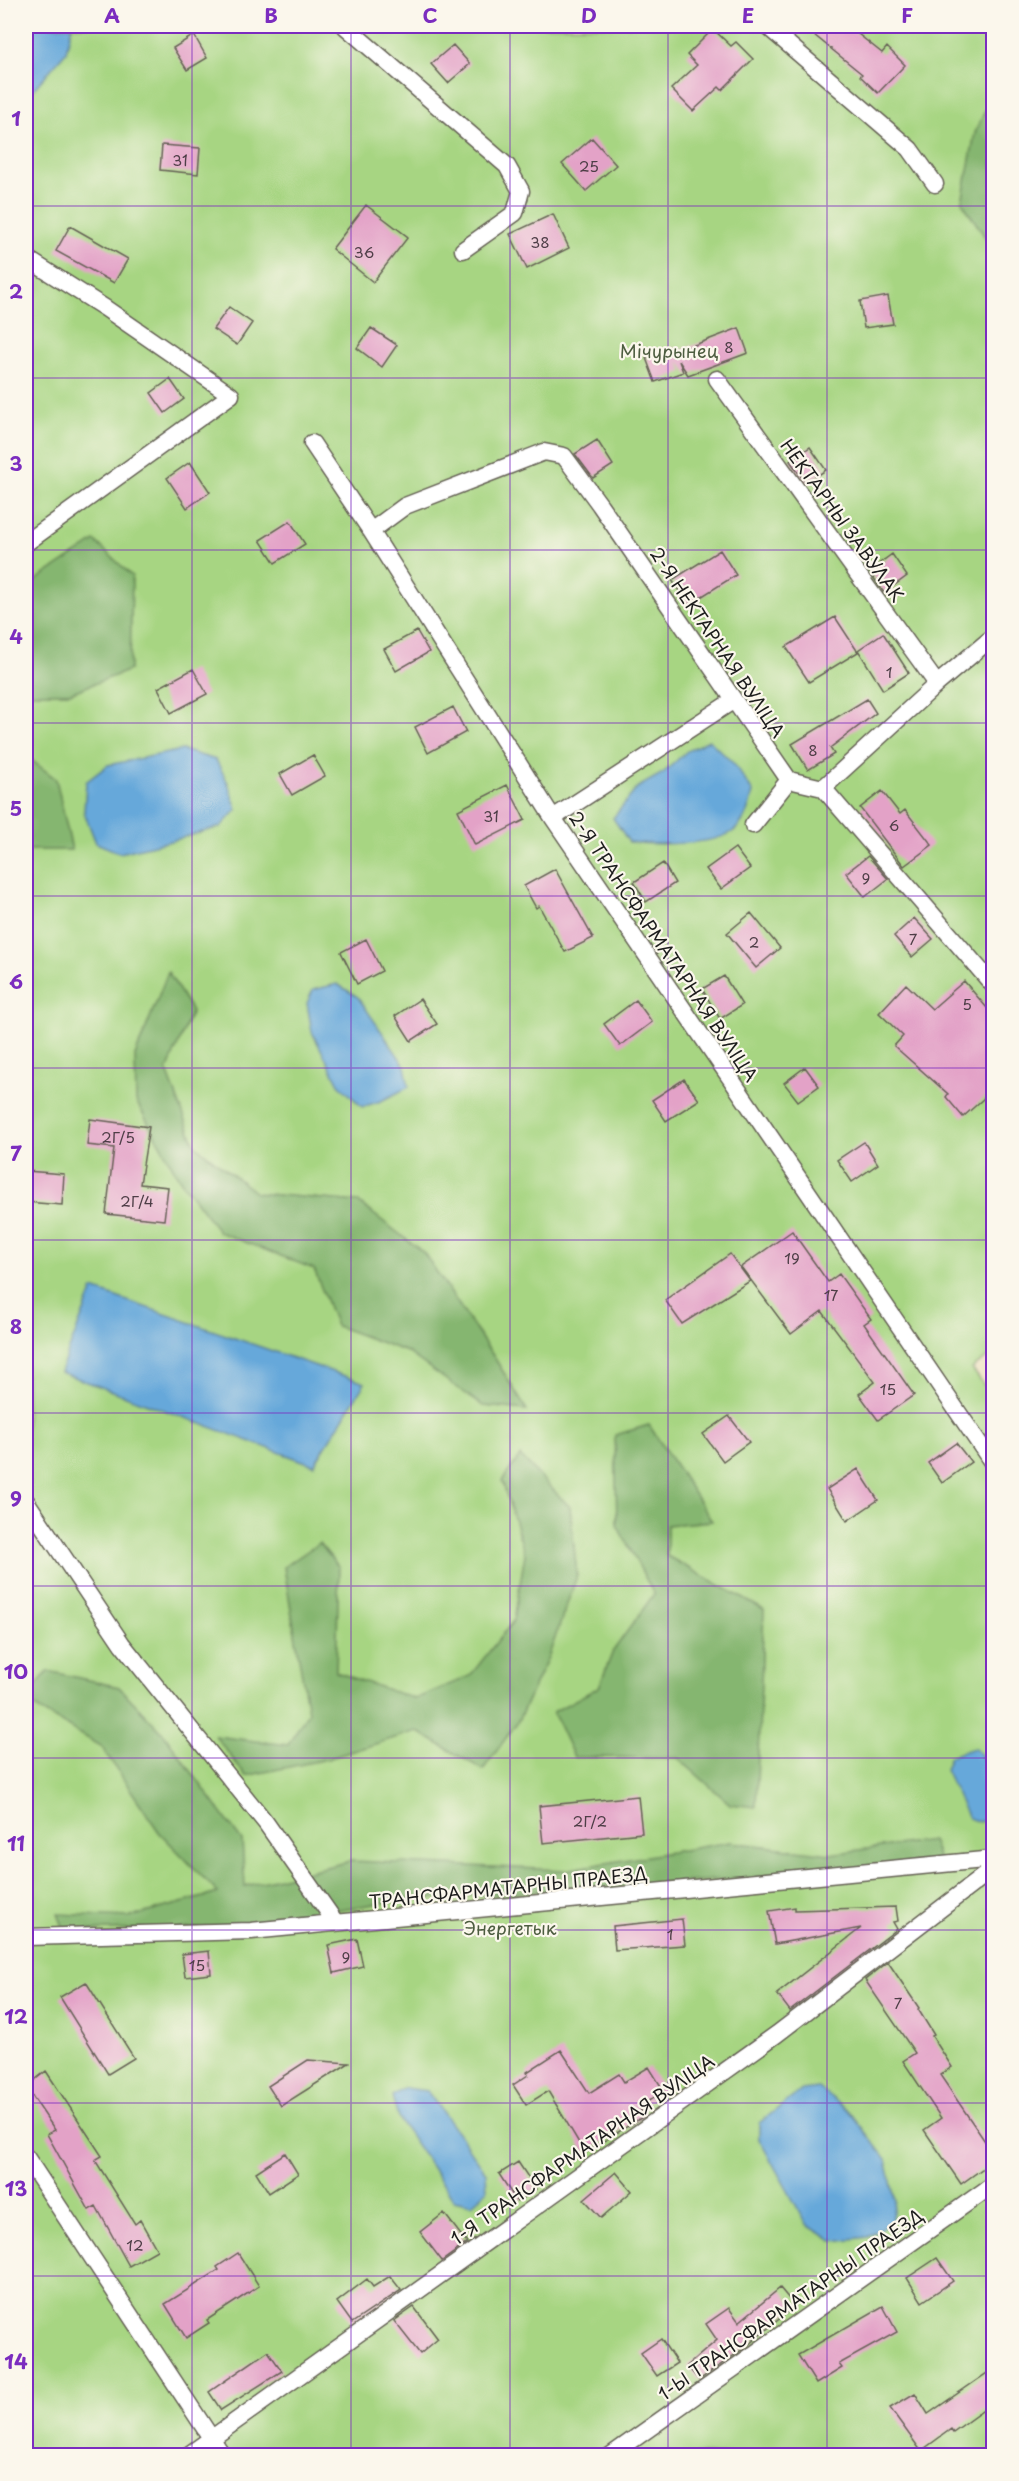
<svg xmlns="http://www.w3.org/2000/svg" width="1019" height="2481" font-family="'Playpen Sans',sans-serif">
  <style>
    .green { fill: #a7d582; stroke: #62784f; stroke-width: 1.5 }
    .forest { fill: #85b670; stroke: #506946; stroke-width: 1.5 }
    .water { fill: #66a8da; stroke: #41627b; stroke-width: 1.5 }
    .building { fill: #e3a2c7 }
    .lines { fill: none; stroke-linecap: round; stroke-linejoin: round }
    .lane-casing { stroke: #656155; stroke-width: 19 }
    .lane { stroke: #fff; stroke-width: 16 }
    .grid { fill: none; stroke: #7b2cbf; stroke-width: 1.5; stroke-opacity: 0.55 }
    .labels { text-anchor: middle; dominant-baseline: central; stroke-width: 4.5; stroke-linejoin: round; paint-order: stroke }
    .number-label { font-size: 15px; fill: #4e3e47 }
    .park-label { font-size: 18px; fill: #4d5d40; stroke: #fbf7ec }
    .street-label { font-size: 18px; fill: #1c1c1c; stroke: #fbf7ec }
    .neatline { fill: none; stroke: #7b2cbf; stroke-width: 2 }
    .grid-label { font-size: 20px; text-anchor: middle; font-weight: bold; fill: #7b2cbf }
  </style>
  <rect width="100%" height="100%" fill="#fbf7ec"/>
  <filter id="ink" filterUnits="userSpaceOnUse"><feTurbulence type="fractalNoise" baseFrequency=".0167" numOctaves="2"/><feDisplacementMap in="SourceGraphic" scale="12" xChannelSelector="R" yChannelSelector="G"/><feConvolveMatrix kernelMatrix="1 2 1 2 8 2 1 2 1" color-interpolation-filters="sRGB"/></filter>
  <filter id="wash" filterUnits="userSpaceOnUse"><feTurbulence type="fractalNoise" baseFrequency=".008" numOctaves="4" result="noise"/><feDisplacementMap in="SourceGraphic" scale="24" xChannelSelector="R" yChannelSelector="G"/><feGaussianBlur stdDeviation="1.35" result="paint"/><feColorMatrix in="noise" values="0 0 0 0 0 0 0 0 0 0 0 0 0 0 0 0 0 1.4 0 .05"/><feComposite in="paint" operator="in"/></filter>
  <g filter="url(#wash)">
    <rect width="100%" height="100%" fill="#ede1c0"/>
    <!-- green -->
    <path class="green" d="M26 26H993L994 1353 972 1369 988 1390 989 1379 994 1378 993 2455 26 2456Z"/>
    <!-- forest -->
    <path class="forest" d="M993 93V249L962 202 975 133Z
      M95 541 132 576 130 670 70 693H26V587Z
      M26 756 56 779 72 850H26Z
      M168 972 192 1011 167 1071 195 1145 256 1193 358 1202 424 1253 494 1357 527 1410 483 1406 407 1352 336 1326 314 1269 219 1232 180 1180 136 1101 135 1056Z
      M649 1425 712 1521 667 1525V1556L764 1610 756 1807 730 1804 678 1758 574 1757 553 1712 599 1687 613 1651 654 1594 617 1525 615 1435Z
      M520 1456 570 1507 577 1576 549 1655 518 1721 483 1770 417 1731 327 1759 246 1776 215 1736 288 1745 308 1712 284 1567 319 1543 339 1567 336 1672 415 1699 470 1676 514 1620 525 1554 502 1481Z
      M48 1671 119 1687 164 1734 242 1841 245 1886 351 1861 565 1870 730 1842 830 1854 932 1840 941 1866 401 1900 215 1928 65 1931 58 1914 130 1917 218 1893 159 1832 101 1746 26 1702V1698Z"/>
    <!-- water -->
    <path class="water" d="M26 26H72L66 52 26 98Z
      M709 740 734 764 753 792C750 805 746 820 735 830 715 846 654 845 629 842L613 818 638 787 663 773 687 751Z
      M182 750 216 760 228 783 237 810 220 827 171 841 120 853 96 843 84 812 86 782 108 765Z
      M337 984 358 997 405 1066 409 1087 381 1101 362 1107 339 1084 312 1032 307 1003 313 990Z
      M93 1289 365 1383 314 1465 60 1372Z
      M974 1748C997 1770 994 1787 993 1817L979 1822 968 1818 945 1770 950 1756Z
      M405 2088 427 2091 486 2172 487 2191 472 2204 454 2200 398 2118 392 2096Z
      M819 2088 849 2111 886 2159 895 2200 891 2222 868 2237 833 2241 807 2225 759 2139V2123L802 2090Z"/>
    <g id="blocks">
      <!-- building -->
      <path class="building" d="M803 26H848L882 53 887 47 905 65 878 93 860 76 862 74Z
        M713 29 731 46 736 42 753 59 722 90 719 87 693 111 671 89 697 65 687 55Z
        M194 35 207 58 187 70 173 48Z
        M453 45 470 64 448 83 431 64Z
        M592 138 616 165 586 191 562 164Z
        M162 145 200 148 198 174 160 170Z
        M366 205 408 237 373 282 332 249Z
        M553 214 569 248 527 269 510 234Z
        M70 226 128 259 114 283 56 251Z
        M888 296 893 324 864 328 860 301Z
        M229 307 252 323 237 345 213 329Z
        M371 328 397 345 382 367 357 348Z
        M739 328 748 353 688 375 679 361 683 372 655 382 646 358 674 347 676 352Z
        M170 379 184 399 165 413 151 393Z
        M597 440 613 465 593 478 575 454Z
        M810 447 826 470 806 483 790 461Z
        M190 462 210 492 187 508 167 478Z
        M290 521 305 544 275 563 260 540Z
        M720 550 736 575 688 605 672 580Z
        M892 554 907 576 884 593 869 571Z
        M835 617 858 652 809 682 786 647Z
        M417 631 429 652 396 671 384 649Z
        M883 633 909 673 883 690 858 650Z
        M193 669 207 694 171 713 158 688Z
        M867 699 876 713 830 748 834 754 808 770 792 744Z
        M453 707 466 732 428 753 415 727Z
        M313 755 325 776 292 795 280 774Z
        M507 785 525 820 475 845 458 810Z
        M882 791 900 814 905 810 932 845 904 866 860 808Z
        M735 848 750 868 721 889 706 869Z
        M868 856 888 879 865 897 846 873Z
        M663 863 675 883 646 902 634 882Z
        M555 869 593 938 565 952 539 906 536 908 524 886Z
        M751 913 780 948 756 968 727 933Z
        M914 918 933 939 912 957 894 936Z
        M366 939 382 971 357 984 341 952Z
        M724 976 742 1005 720 1019 702 989Z
        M964 981 993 1015V1090L963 1117 946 1097 948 1094 894 1046 903 1036 879 1013 906 984 932 1009Z
        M420 999 437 1024 411 1041 395 1016Z
        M636 1000 652 1022 620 1046 604 1024Z
        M805 1067 819 1086 798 1101 784 1083Z
        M684 1079 699 1100 666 1121 652 1100Z
        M90 1119 149 1127 140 1184 168 1187 164 1220 106 1214 114 1148 87 1145Z
        M864 1142 878 1164 852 1182 837 1160Z
        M26 1171 64 1174 62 1205 26 1202Z
        M792 1231 828 1282 839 1274 871 1319 864 1324 914 1395 878 1420 859 1394 875 1382 822 1311 791 1334 741 1267Z
        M730 1254 750 1281 682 1324 665 1300Z
        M729 1416 749 1442 723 1461 703 1434Z
        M956 1443 971 1462 942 1483 928 1463Z
        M858 1469 878 1500 847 1521 827 1489Z
        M638 1796 642 1833 543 1843 539 1806Z
        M795 1907V1910L896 1907 898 1921 893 1922 897 1929 790 2011 777 1994 861 1928 775 1944 769 1911Z
        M682 1919 685 1945 615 1950 613 1926Z
        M357 1939 363 1966 334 1973 328 1945Z
        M209 1951 211 1974 185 1977 182 1954Z
        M888 1962 919 2008 918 2009 934 2035 932 2036 952 2067 940 2075 993 2153V2161L961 2184 924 2130 941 2118 903 2061 915 2053 865 1980Z
        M86 1982 134 2058 108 2074 60 1997Z
        M561 2050 589 2093 619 2074 624 2082 649 2067 664 2091 639 2107 644 2116 585 2153 548 2091 526 2105 513 2085 528 2075 527 2072Z
        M308 2060 349 2063 281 2106 268 2086Z
        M46 2071 102 2156 95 2160 135 2224 140 2220 157 2250 129 2266 96 2206 89 2210 47 2134 55 2130 26 2087Z
        M285 2153 298 2174 269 2193 256 2172Z
        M518 2162 536 2189 517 2202 499 2174Z
        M616 2172 632 2191 601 2218 584 2199Z
        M444 2213 467 2243 442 2261 420 2232Z
        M238 2253 259 2286 207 2320 209 2323 186 2338 165 2304 219 2270 217 2267Z
        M937 2258 953 2281 922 2302 907 2278Z
        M390 2276 401 2290 352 2323 337 2302 367 2279 373 2287Z
        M780 2288 795 2306 743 2349 699 2380 687 2366 717 2340 706 2324 729 2308 739 2322Z
        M883 2306 897 2332 839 2364 842 2368 816 2384 798 2355Z
        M414 2307 438 2339 420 2354 394 2321Z
        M661 2339 677 2363 657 2376 641 2353Z
        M268 2351 282 2371 221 2410 209 2392Z
        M993 2369V2403L953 2432 951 2429 921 2451 890 2408 915 2393 928 2414Z"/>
    </g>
  </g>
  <g filter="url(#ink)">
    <use href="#blocks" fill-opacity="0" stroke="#656155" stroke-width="1.5"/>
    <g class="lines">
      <!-- lane casing -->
      <g class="lane-casing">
        <path id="lane" d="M345 26 507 166 521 191 515 213 463 250
          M767 26 910 149 935 184
          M26 258 105 308 231 395 26 543
          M717 379 937 684
          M312 443 371 531 553 818 994 1465
          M371 531 405 506 544 452 564 456 600 505 789 780 823 788 994 986
          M823 788 937 684 994 636
          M553 818 734 700
          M753 825 789 780
          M26 1501 122 1644 266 1823 336 1923
          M26 1937 251 1931 994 1859
          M26 2157 223 2456
          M187 2456 777 2034 994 1868
          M610 2456 994 2184"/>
      </g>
      <!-- lane -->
      <use href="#lane" class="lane"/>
    </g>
  </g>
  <!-- grid -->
  <path class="grid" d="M192 26V2456M351 26V2456M510 26V2456M668 26V2456M827 26V2456M26 206H994M26 378H994M26 550H994M26 723H994M26 896H994M26 1068H994M26 1240H994M26 1413H994M26 1586H994M26 1758H994M26 1930H994M26 2103H994M26 2276H994"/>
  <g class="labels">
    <!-- number labels -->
    <g class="number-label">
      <text x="180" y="159">31</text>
      <text x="589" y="165">25</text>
      <text x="540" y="241">38</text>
      <text x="364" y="251">36</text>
      <text x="729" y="346">8</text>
      <text x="889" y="671">1</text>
      <text x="813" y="749">8</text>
      <text x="491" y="815">31</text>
      <text x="894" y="824">6</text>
      <text x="866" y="877">9</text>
      <text x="913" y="938">7</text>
      <text x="754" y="941">2</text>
      <text x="967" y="1003">5</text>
      <text x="118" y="1136">2Г/5</text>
      <text x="137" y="1200">2Г/4</text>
      <text x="792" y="1257">19</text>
      <text x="831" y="1294">17</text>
      <text x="888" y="1388">15</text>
      <text x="590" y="1820">2Г/2</text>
      <text x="670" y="1933">1</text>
      <text x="346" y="1956">9</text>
      <text x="197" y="1964">15</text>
      <text x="898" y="2002">7</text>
      <text x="135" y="2244">12</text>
    </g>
    <!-- park labels -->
    <g class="park-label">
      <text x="669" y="350">Мічурынец</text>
      <text x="510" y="1927">Энергетык</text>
    </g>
    <!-- street labels -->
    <g class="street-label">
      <text transform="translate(843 520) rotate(54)">НЕКТАРНЫ ЗАВУЛАК</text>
      <text transform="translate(718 642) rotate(56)">2-Я НЕКТАРНАЯ ВУЛІЦА</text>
      <text transform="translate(664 946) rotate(56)">2-Я ТРАНСФАРМАТАРНАЯ ВУЛІЦА</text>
      <text transform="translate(508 1887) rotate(-6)">ТРАНСФАРМАТАРНЫ ПРАЕЗД</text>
      <text transform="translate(582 2149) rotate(-35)">1-Я ТРАНСФАРМАТАРНАЯ ВУЛІЦА</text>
      <text transform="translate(790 2304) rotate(-35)">1-Ы ТРАНСФАРМАТАРНЫ ПРАЕЗД</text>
    </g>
  </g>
  <!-- margin -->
  <rect width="1019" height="2481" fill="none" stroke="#fbf7ec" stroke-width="66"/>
  <rect x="33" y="33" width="953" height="2415" class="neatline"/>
  <g class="grid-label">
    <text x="112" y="23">A</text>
    <text x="271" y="23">B</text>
    <text x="430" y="23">C</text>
    <text x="589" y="23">D</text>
    <text x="748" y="23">E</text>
    <text x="907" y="23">F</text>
    <text x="16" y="126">1</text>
    <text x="16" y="299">2</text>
    <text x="16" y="471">3</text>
    <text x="16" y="644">4</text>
    <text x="16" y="816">5</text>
    <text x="16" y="989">6</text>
    <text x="16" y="1161">7</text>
    <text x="16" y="1334">8</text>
    <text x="16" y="1506">9</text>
    <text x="16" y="1679">10</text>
    <text x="16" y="1851">11</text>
    <text x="16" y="2024">12</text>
    <text x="16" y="2196">13</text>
    <text x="16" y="2369">14</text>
  </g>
</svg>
